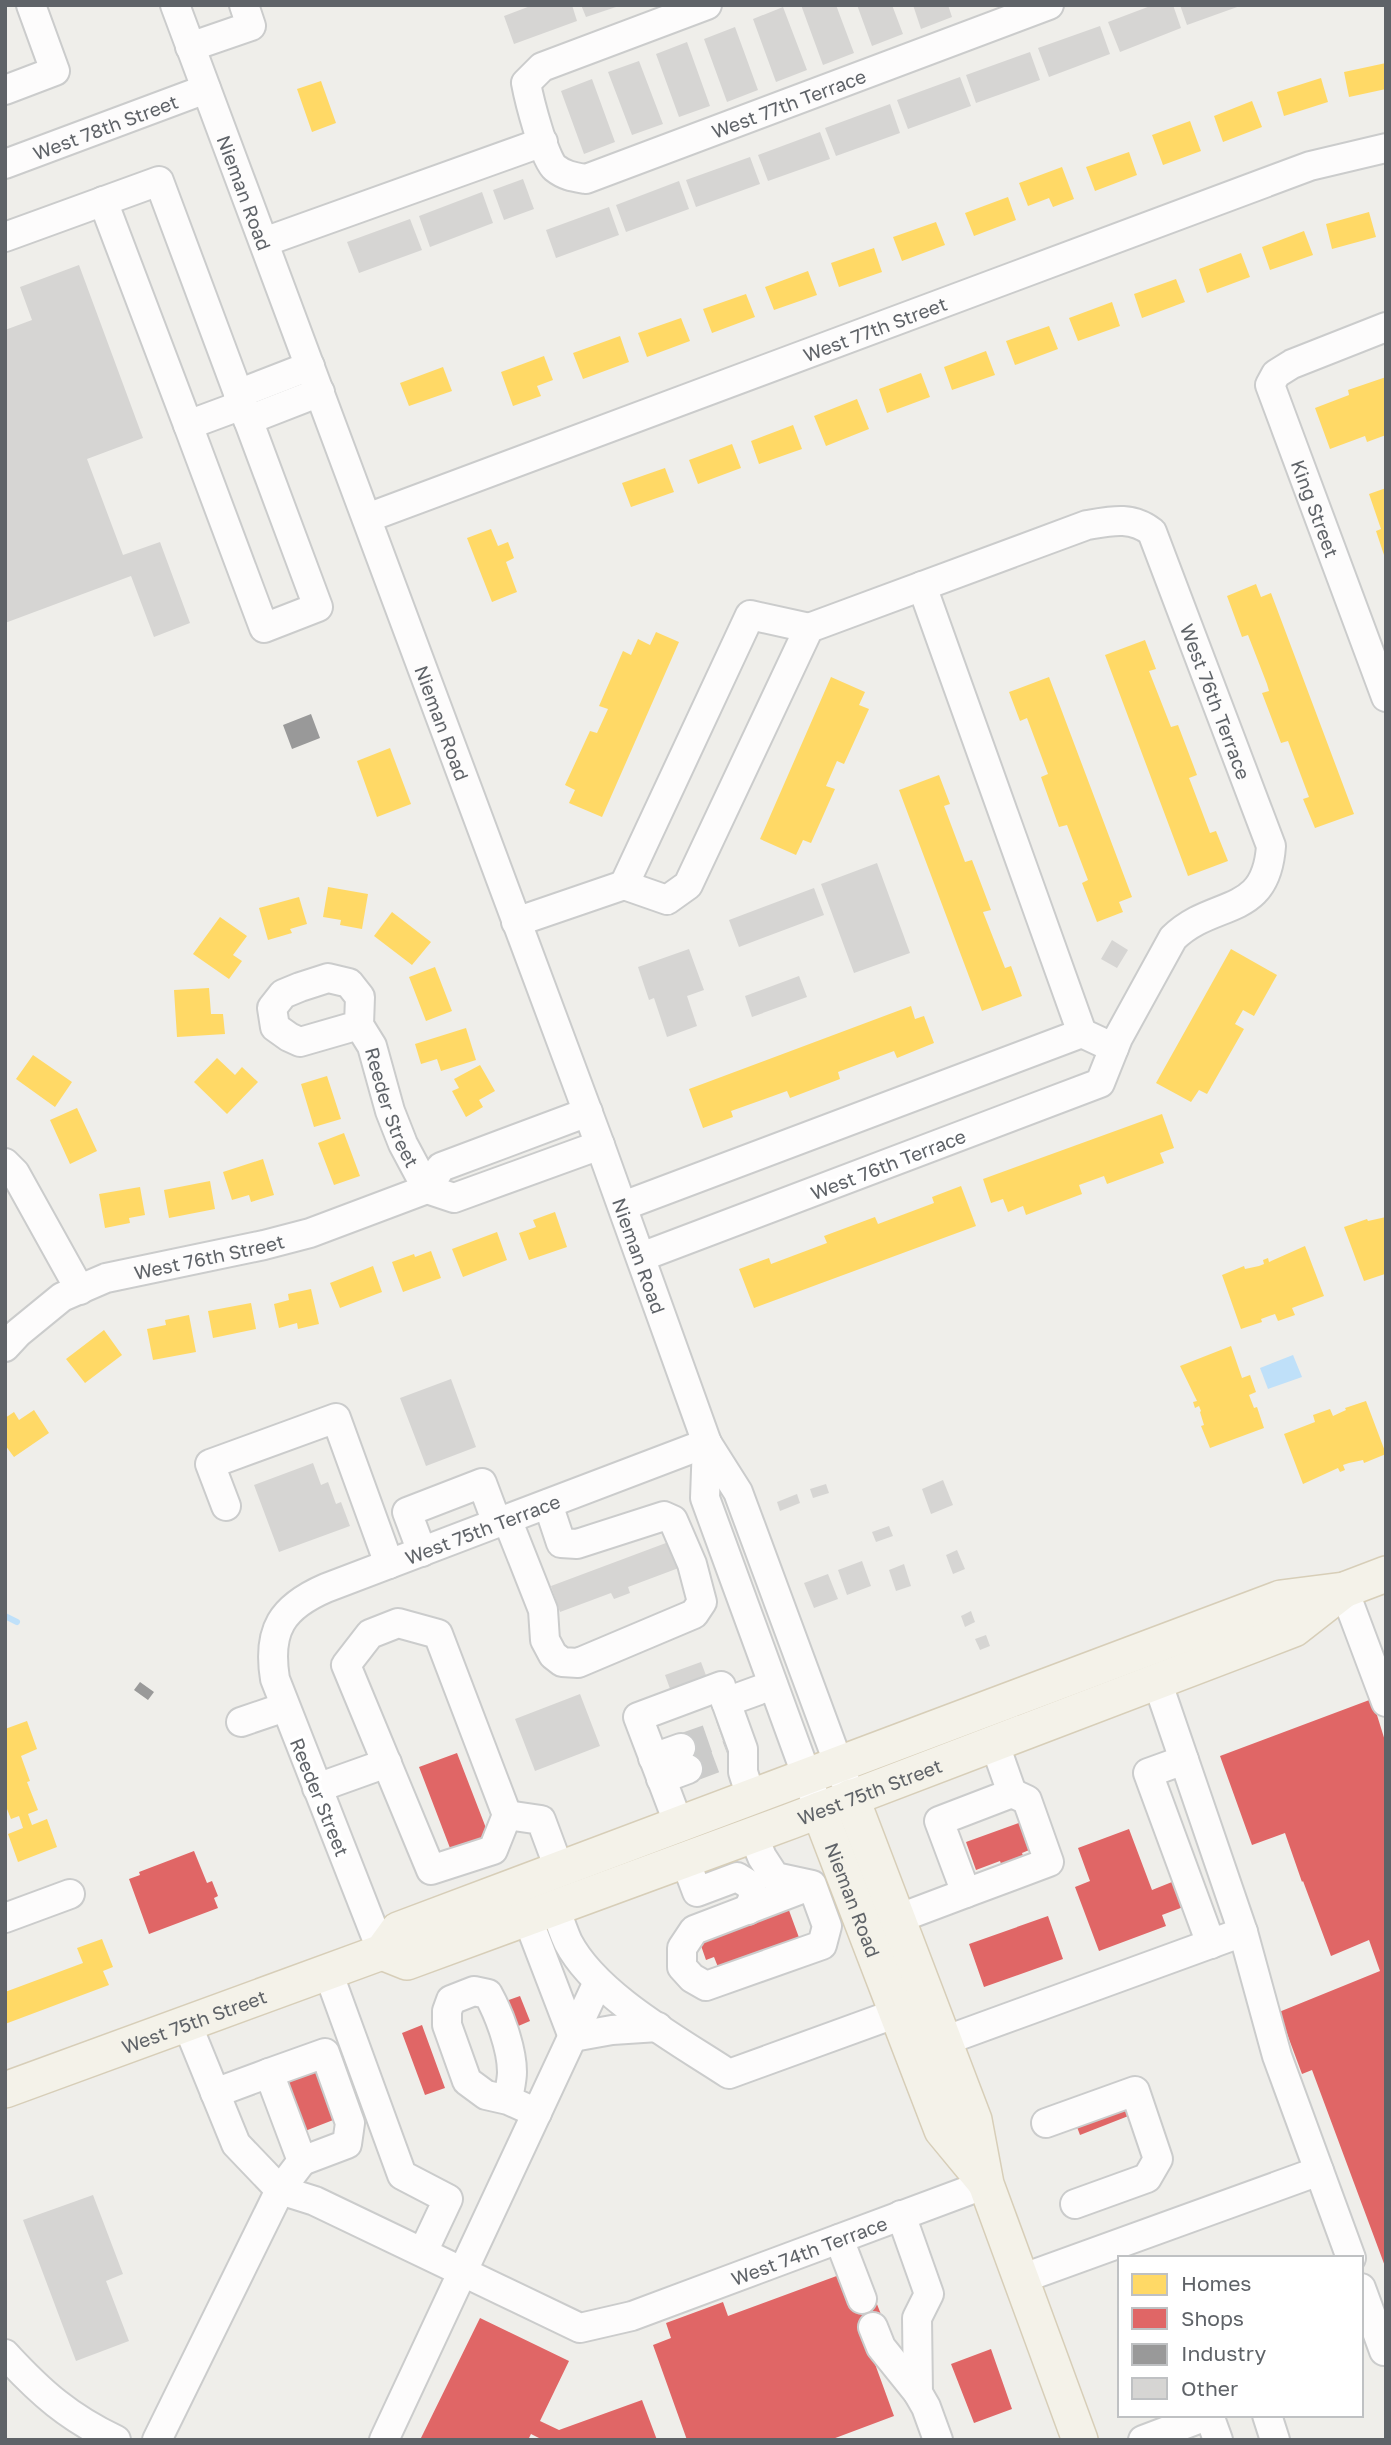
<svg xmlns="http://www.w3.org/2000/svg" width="1391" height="2445" font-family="'Golos Text',sans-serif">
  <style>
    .water { fill: #bfe0f9 }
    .homes { fill: #ffd966 }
    .shops { fill: #e06666 }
    .industry { fill: #999 }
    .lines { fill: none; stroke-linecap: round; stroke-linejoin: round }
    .stream { stroke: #bfe0f9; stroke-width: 6 }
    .building { fill: #d6d5d3 }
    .minor-tunnel { stroke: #cbcbca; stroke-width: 28; stroke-dasharray: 28 14; stroke-linecap: butt }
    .minor-casing { stroke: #cbcccc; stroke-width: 32 }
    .major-casing { stroke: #d7ceb8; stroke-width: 38 }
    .minor { stroke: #fdfcfc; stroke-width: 28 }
    .major { stroke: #f4f2e9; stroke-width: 35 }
    .labels { text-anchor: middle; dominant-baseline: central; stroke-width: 7; stroke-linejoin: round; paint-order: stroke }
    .street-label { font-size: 19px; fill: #5f6368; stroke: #fff }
  </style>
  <rect width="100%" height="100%" fill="#efeeea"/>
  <!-- water -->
  <path class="water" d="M1293 1355 1302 1377 1268 1389 1260 1368Z"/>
  <!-- homes -->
  <path class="homes" d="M1386 63V89L1349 97 1344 72Z
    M1321 78 1328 102 1284 116 1277 92Z
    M321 81 336 123 312 132 297 89Z
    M1252 101 1262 127 1223 142 1214 116Z
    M1190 121 1201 151 1163 165 1152 135Z
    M1129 152 1137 175 1095 191 1086 167Z
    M1062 167 1074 199 1053 207 1049 198 1028 206 1019 183Z
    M1008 197 1016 220 974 236 965 213Z
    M1369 212 1376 237 1332 249 1326 224Z
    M936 222 945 245 902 261 893 237Z
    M1304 231 1313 255 1270 270 1262 247Z
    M874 248 882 272 839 287 831 263Z
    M1241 253 1250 277 1207 293 1199 269Z
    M808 271 817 295 774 310 765 287Z
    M1176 279 1185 302 1142 318 1134 294Z
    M746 294 755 317 712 333 703 309Z
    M1112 302 1120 326 1078 341 1069 318Z
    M681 318 690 341 647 357 638 333Z
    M1049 326 1058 349 1015 365 1006 341Z
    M620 336 629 362 583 379 573 353Z
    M986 351 995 375 952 390 944 367Z
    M544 356 553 380 537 386 541 396 513 406 501 372Z
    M443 367 452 391 409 406 400 383Z
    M921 373 930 397 887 413 879 389Z
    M1386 377V435L1367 442 1365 436 1330 449 1315 408 1349 395 1348 390Z
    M857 399 869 429 826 446 814 416Z
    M793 425 802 449 759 464 751 441Z
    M732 444 741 468 698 484 689 460Z
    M665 468 674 492 631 507 622 483Z
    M1386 488V558H1385L1376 531 1381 529 1369 494Z
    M491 529 498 546 508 542 514 558 506 562 517 592 492 602 467 538Z
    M1256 584 1261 597 1271 593 1354 814 1315 828 1303 799 1309 797 1288 741 1281 743 1262 693 1269 691 1267 684 1248 635 1242 637 1227 596Z
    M656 632 679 642 602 817 569 803 575 790 565 785 590 731 597 733 608 709 599 706 623 651 631 655 638 639 650 645Z
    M1145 640 1156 669 1149 671 1171 727 1178 725 1197 775 1189 778 1191 783 1210 833 1216 831 1228 861 1188 876 1105 655Z
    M831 677 865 692 859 705 869 709 844 764 837 761 826 786 835 789 811 843 803 840 796 855 760 839Z
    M1049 677 1132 897 1119 902 1123 912 1097 922 1082 883 1088 880 1067 825 1059 827 1041 777 1048 774 1027 718 1020 721 1009 692Z
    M390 748 411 804 377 817 357 761Z
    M939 775 950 804 944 806 965 862 972 860 991 910 983 912 985 917 1005 968 1011 966 1022 996 982 1011 899 790Z
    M328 887 368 894 362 929 340 925 341 920 323 917Z
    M299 897 307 924 290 929 292 933 268 940 259 908Z
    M392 912 431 942 412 965 374 936Z
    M220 917 247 936 233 955 242 961 229 979 193 954Z
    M1231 949 1277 975 1254 1016 1243 1010 1235 1024 1244 1029 1207 1094 1199 1090 1191 1102 1156 1083Z
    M435 967 452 1011 426 1021 409 977Z
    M209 988 211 1014H223L225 1034 177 1037 174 990Z
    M911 1006 915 1019 924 1016 934 1043 897 1058 894 1051 838 1072 840 1079 790 1098 787 1091 731 1111 733 1117 703 1128 689 1089Z
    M466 1028 476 1060 441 1071 437 1059 421 1064 415 1044Z
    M33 1055 72 1082 55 1107 16 1079Z
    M217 1058 235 1075 242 1067 258 1082 227 1114 194 1082Z
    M480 1065 495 1091 479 1100 483 1107 466 1117 452 1091 459 1088 454 1079Z
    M327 1076 341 1119 314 1127 301 1084Z
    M77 1108 97 1151 70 1164 50 1120Z
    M1162 1114 1174 1148 1160 1153 1164 1163 1107 1184 1104 1176 1079 1185 1082 1194 1026 1215 1023 1206 1008 1212 1003 1199 991 1203 983 1179Z
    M344 1133 360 1176 334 1185 318 1143Z
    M263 1159 274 1195 251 1202 249 1195 232 1200 223 1172Z
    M210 1181 215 1209 169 1218 164 1190Z
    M961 1186 976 1226 754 1308 739 1269 769 1258 771 1264 827 1243 824 1236 875 1217 878 1224 934 1203 932 1197Z
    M140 1187 145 1215 129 1218 130 1223 105 1228 99 1194Z
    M555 1212 567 1247 529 1260 519 1233 536 1227 533 1220Z
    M1386 1217 1385 1274 1364 1281 1344 1227 1367 1219 1368 1221Z
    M497 1232 507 1260 463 1277 452 1249Z
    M1305 1246 1324 1296 1292 1308 1295 1315 1278 1321 1275 1314 1261 1319 1262 1322 1241 1329 1222 1275 1244 1266 1245 1269 1259 1266 1264 1264 1263 1260 1268 1258 1269 1262Z
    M431 1251 441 1278 403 1292 392 1262 414 1254 415 1257Z
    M373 1266 382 1292 340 1308 330 1283Z
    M311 1289 319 1324 298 1329 297 1323 279 1328 274 1304 289 1300 288 1294Z
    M251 1303 256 1329 213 1338 208 1311Z
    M189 1315 196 1352 153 1360 147 1329 166 1325 165 1320Z
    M104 1330 122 1355 85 1383 66 1359Z
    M1231 1346 1242 1378 1250 1375 1256 1392 1249 1395 1254 1408 1257 1407 1264 1428 1210 1448 1201 1426 1204 1425 1200 1412 1201 1411 1199 1406 1195 1408 1193 1402 1197 1401 1180 1366Z
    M1366 1401 1386 1454 1364 1463 1363 1460 1349 1463 1343 1465 1345 1470 1340 1472 1338 1468 1303 1484 1284 1434 1315 1422 1313 1415 1330 1409 1333 1416 1346 1410 1345 1408Z
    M34 1410 49 1433 14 1457 5 1445V1418L14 1412 19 1420Z
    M27 1721 37 1749 21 1756 30 1781 27 1782 38 1810 28 1814 32 1825 47 1819 57 1847 18 1862 8 1834 23 1828 19 1816 11 1819 5 1804V1729Z
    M102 1939 113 1967 103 1971 109 1985 5 2024V1992L83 1963 77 1948Z"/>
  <!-- shops -->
  <path class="shops" d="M1372 1699 1386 1744V2269L1312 2070 1302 2074 1279 2012 1380 1971 1369 1940 1331 1956 1303 1881 1302 1882 1285 1833 1252 1845 1220 1756Z
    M457 1753 491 1841 461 1853 450 1848 419 1767Z
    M1024 1821 1034 1848 1022 1853 1027 1867 1005 1875 1000 1861 976 1870 966 1842Z
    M1129 1829 1152 1890 1177 1880 1186 1906 1162 1915 1166 1926 1099 1951 1075 1887 1090 1881 1078 1848Z
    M194 1851 207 1883 212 1881 218 1896 214 1898 218 1908 149 1934 129 1879 140 1875 139 1872Z
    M787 1905 801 1943 720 1972 714 1957 706 1960 698 1937Z
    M1048 1916 1063 1959 984 1987 969 1944Z
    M520 1996 530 2021 516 2027 506 2001Z
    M422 2025 445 2088 425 2095 402 2033Z
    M327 2064 346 2115 305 2131 287 2080Z
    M1132 2101 1136 2113 1080 2135 1074 2119Z
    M842 2274 873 2294 884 2322 863 2331 894 2416 830 2440H687L653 2345 671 2338 666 2323 723 2302 728 2316Z
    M480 2318 569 2361 540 2421 559 2430 642 2400 657 2440H543L531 2434 528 2440H420Z
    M991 2349 1012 2409 974 2423 951 2364Z"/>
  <!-- industry -->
  <path class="industry" d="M311 714 320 738 292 749 283 725Z
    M140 1682 154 1692 148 1700 134 1690Z"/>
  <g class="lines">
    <!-- stream -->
    <path class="stream" d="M5 1616 17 1622"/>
  </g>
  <!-- building -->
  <path class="building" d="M533 5H572L577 21 514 44 504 16Z
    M581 5H619V6L586 17Z
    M801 5H836L854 53 823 65Z
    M857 5H892L903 34 872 46Z
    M913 5H948L952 17 921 29Z
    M1153 5H1173L1181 28 1120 52 1108 22Z
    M1180 5H1240V6L1187 25Z
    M783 7 807 70 776 82 753 19Z
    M1100 26 1110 54 1049 77 1038 48Z
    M735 27 758 90 727 102 704 39Z
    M687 42 710 106 679 117 656 54Z
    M1030 52 1040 80 976 103 966 75Z
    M639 61 663 124 632 135 608 72Z
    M960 77 971 106 908 129 897 100Z
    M592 79 615 142 584 154 561 91Z
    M890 104 900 133 836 156 825 128Z
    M820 132 830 159 768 181 758 155Z
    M750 157 760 184 696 207 686 180Z
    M523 179 534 209 504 220 493 190Z
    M679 181 689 209 626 232 616 205Z
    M482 192 493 223 430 247 419 216Z
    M609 207 619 235 556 258 546 230Z
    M410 219 422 250 359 273 347 242Z
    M79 265 143 438 87 459 123 555 160 542 190 623 154 637 131 576 5 623V330L32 320 20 287Z
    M877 863 910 953 854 973 821 884Z
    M814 888 824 915 739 947 729 920Z
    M1112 940 1128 950 1117 968 1101 959Z
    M689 949 704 990 687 996 697 1026 667 1037 654 998 649 1000 638 967Z
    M799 976 807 997 752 1017 745 996Z
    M451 1379 476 1447 426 1466 400 1398Z
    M313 1463 321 1485 328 1482 336 1504 341 1502 350 1526 279 1552 254 1485Z
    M943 1480 953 1505 931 1514 922 1489Z
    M826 1484 829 1493 813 1498 810 1489Z
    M797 1494 800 1503 780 1511 777 1502Z
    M889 1526 893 1536 876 1542 872 1532Z
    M674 1540 684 1566 628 1587 630 1593 614 1599 611 1593 560 1612 551 1586Z
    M957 1550 965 1569 953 1574 946 1555Z
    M862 1561 871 1586 847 1595 838 1570Z
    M904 1564 911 1586 896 1591 889 1570Z
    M828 1574 838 1599 814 1608 804 1583Z
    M971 1611 975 1622 965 1627 961 1616Z
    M986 1635 990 1646 980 1650 975 1639Z
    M701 1662 707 1678 673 1697 665 1675Z
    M580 1694 600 1746 535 1771 515 1719Z
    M93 2195 123 2274 106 2281 129 2341 76 2361 23 2220Z"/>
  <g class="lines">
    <!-- minor-tunnel -->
    <path class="minor-tunnel" d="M681 1748 721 1734
      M688 1769 728 1754"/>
    <!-- minor casing -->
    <g class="minor-casing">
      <g id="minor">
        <path id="s1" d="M175 5 600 1145 707 1443 738 1492 845 1781"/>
        <path id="s2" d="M707 5 542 67 526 83C529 99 544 159 555 168 565 176 574 177 586 179L1049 5"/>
        <path d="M190 47 251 26 244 5"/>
        <path d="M5 90 55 71 31 5"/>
        <path id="s3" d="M5 164 206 89"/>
        <path d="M103 201 188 425 242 405"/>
        <path d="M5 237 159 181 318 607 264 628 188 425"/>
        <path d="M264 242 543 142"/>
        <path id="s4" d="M1386 327 1292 364 1276 374 1270 385 1386 697"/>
        <path d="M238 394 310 366"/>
        <path d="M248 420 320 392"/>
        <path id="s5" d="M367 518 1310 166 1386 148"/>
        <path d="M922 586 1082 1033 1114 1048"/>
        <path d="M624 885 750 615 809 628"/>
        <path id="s6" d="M516 922 624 885 667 900 688 885 809 628 1087 525C1111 521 1132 516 1152 532L1271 846C1266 919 1214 898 1173 938L1118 1038 1100 1083 641 1257"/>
        <path id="s7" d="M359 1025 300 1042 289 1037 275 1027 272 1008 283 994 300 987 328 978 349 983 360 997 359 1025 372 1046 390 1111 403 1144 427 1189"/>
        <path d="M5 1163 15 1173 80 1290"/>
        <path d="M427 1189 454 1198 600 1145"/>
        <path d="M623 1206 1082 1033"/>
        <path id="s8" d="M5 1347 18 1333 62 1297 106 1278 264 1245 310 1233 427 1189 441 1167 588 1112"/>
        <path d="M707 1443 705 1498 814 1796"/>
        <path d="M226 1506 210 1464 336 1418 389 1564"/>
        <path d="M507 1519 543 1610 545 1640 553 1655 562 1662 578 1663 694 1614 702 1602 692 1564 673 1520 664 1516 577 1544 561 1543 548 1504"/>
        <path d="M422 1552 407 1512 482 1483 497 1523"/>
        <path d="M1344 1590 1386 1702"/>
        <path d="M398 1623 438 1634 507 1815 493 1850 431 1870 346 1665 370 1634Z"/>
        <path d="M1157 1681 1243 1932 1277 2056 1351 2258"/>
        <path d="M241 1722 285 1707"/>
        <path d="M653 1758 681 1748"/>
        <path d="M1184 1760 1148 1773 1211 1944"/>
        <path d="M661 1779 688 1769"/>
        <path d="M317 1788 387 1763"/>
        <path d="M751 1797 743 1772V1749L726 1702 773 1685"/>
        <path d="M507 1815 541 1820 560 1871"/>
        <path d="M679 1825 638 1717 721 1686 726 1702"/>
        <path d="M753 1835 762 1857 775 1877 812 1885 827 1926 822 1945 706 1986 692 1978 682 1967V1948L694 1930 812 1885"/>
        <path d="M685 1860 697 1892 737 1877 750 1885 754 1896 748 1910"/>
        <path d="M966 1893 1049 1862 1027 1800 1012 1793"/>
        <path d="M555 1907C559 1919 563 1931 568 1942 596 1996 679 2041 729 2074L897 2013"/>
        <path d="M527 1917 573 2037"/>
        <path d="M5 1918 70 1894"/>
        <path d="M897 1919 966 1893 939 1821 1012 1793 994 1742"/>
        <path id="s9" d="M382 1952 275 1679C267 1630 282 1607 326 1588L707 1443"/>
        <path d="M328 1972 402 2175 448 2199 423 2252"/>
        <path id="s10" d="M187 2024 236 2144 280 2190 315 2201 580 2328 632 2316 986 2184"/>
        <path d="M573 2037 612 2030 658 2027"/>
        <path d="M944 2041 1243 1932"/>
        <path d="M269 2073 325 2053 350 2123 347 2144 302 2161"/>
        <path d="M508 2100C509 2091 512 2081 512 2072 512 2048 499 2014 488 1994L474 1991 451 2000 447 2011V2025L467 2081 486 2095 508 2100 537 2113"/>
        <path d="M1046 2123 1135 2091 1158 2159 1147 2178 1075 2204"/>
        <path d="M901 2215 929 2294 917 2318 918 2393 926 2407 938 2440"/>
        <path d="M839 2239 862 2299"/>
        <path d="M1021 2279 1319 2171"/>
        <path d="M1361 2288 1384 2351"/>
        <path d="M873 2327 881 2347 918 2393"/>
        <path d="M5 2354C41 2393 68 2417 116 2440"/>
        <path d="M1209 2415 1218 2440"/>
        <path d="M1267 2415 1275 2440"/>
        <path d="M157 2440 280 2190 302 2161 269 2073 215 2093"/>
        <path d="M384 2440 598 1982"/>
        <path d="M1143 2440 1209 2415"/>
      </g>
    </g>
    <!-- major casing -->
    <g class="major-casing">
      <g id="major">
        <path d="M851 1797 974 2120 986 2184 1080 2440"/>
        <path id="s11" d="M819 1810 942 2130 984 2181"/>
        <path id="s12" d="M382 1952 407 1962 791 1821 1294 1629 1344 1590"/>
        <path id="s13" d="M5 2090 382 1952 398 1930 1281 1598 1344 1590 1386 1574"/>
      </g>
    </g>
    <!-- minor -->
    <use href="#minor" class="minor"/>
    <!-- major -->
    <use href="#major" class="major"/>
  </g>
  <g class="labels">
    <!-- street labels -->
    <g class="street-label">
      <text stroke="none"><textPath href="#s2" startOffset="539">West 77th Terrace</textPath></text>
      <text stroke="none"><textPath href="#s3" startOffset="107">West 78th Street</textPath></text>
      <text stroke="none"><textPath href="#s1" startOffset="200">Nieman Road</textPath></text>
      <text stroke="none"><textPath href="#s5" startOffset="542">West 77th Street</textPath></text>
      <text stroke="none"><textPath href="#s4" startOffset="264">King Street</textPath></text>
      <text stroke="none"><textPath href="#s6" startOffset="1015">West 76th Terrace</textPath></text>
      <text stroke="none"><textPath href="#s1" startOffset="766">Nieman Road</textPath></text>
      <text stroke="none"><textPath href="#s7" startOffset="332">Reeder Street</textPath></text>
      <text transform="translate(888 1164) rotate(-21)">West 76th Terrace</text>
      <text stroke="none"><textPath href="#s1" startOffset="1334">Nieman Road</textPath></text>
      <text stroke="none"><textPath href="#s8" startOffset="229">West 76th Street</textPath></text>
      <text stroke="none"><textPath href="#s9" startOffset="576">West 75th Terrace</textPath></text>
      <text stroke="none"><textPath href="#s12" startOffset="520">West 75th Street</textPath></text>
      <text transform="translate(320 1797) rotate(68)">Reeder Street</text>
      <text stroke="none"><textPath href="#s11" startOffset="96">Nieman Road</textPath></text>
      <text stroke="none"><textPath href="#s13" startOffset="201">West 75th Street</textPath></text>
      <text stroke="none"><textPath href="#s10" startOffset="766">West 74th Terrace</textPath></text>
    </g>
  </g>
  <!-- border -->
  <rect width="1391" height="2445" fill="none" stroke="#5f6368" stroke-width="14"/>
  <!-- legend -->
  <rect x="1118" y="2256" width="245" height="161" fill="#ffffff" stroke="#bfc1c3" stroke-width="2"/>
  <rect x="1132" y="2274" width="35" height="21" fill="#ffd966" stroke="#bfc1c3" stroke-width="2"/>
  <text x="1181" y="2291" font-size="21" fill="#5f6368">Homes</text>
  <rect x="1132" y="2308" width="35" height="21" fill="#e06666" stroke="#bfc1c3" stroke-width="2"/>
  <text x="1181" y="2326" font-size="21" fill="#5f6368">Shops</text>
  <rect x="1132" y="2344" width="35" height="21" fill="#999999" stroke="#bfc1c3" stroke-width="2"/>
  <text x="1181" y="2361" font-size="21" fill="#5f6368">Industry</text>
  <rect x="1132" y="2378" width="35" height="21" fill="#d6d5d3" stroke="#bfc1c3" stroke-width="2"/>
  <text x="1181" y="2396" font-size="21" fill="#5f6368">Other</text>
</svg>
